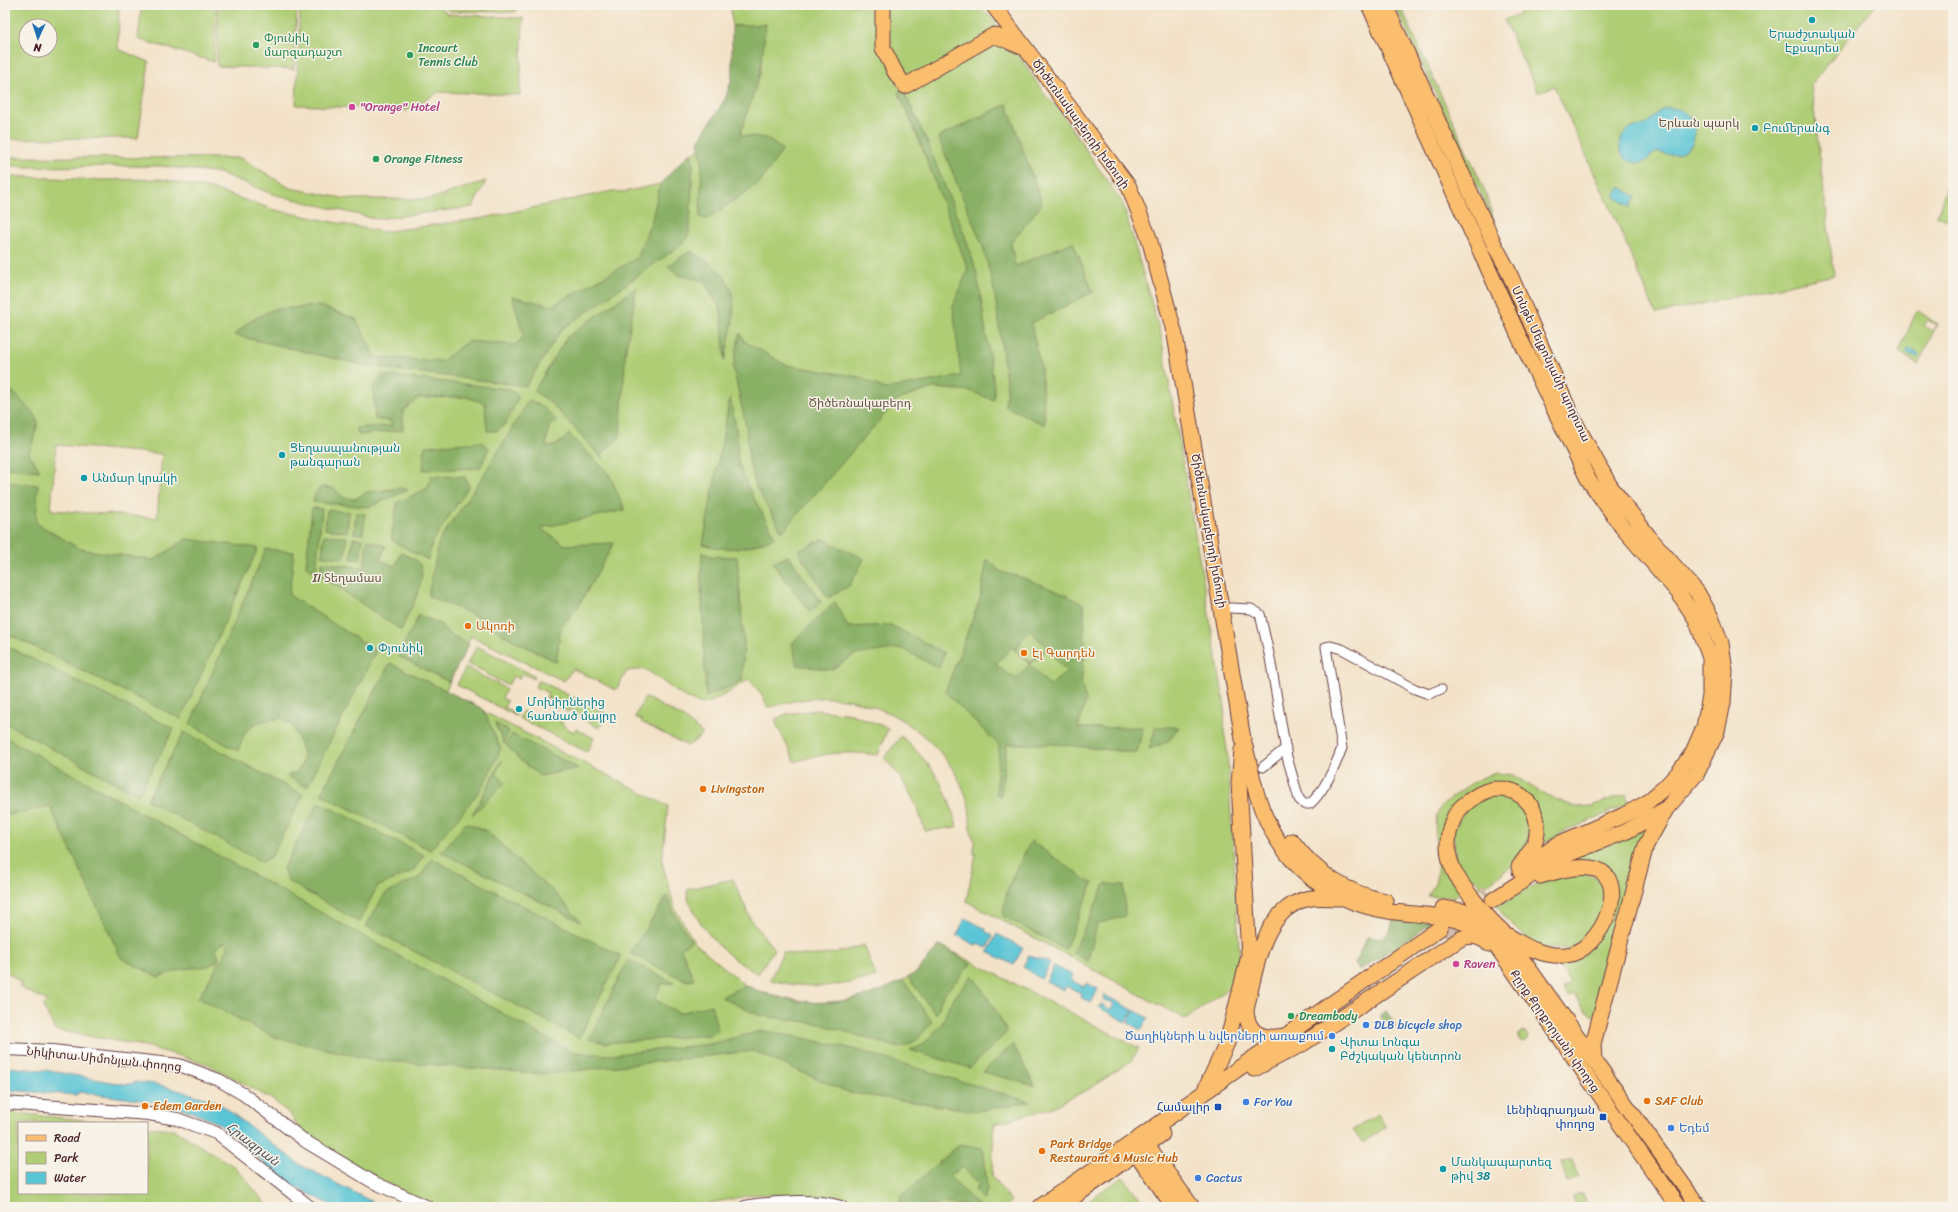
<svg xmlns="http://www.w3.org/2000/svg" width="1958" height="1212" font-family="Sriracha,'Noto Sans Armenian',sans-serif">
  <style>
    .green { fill: #aecd74; stroke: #7c7650; fill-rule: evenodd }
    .forest { fill: #8ab066; stroke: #6a6848; fill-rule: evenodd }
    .water { fill: #5ac5d5; stroke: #527280 }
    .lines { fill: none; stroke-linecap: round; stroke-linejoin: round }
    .primary-tunnel { stroke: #d1bba9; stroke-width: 15; stroke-dasharray: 15 8; stroke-linecap: butt }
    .minor-casing { stroke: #633c43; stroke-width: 11 }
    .tertiary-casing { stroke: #633c43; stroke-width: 14 }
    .primary-casing { stroke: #633c43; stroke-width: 17 }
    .minor { stroke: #fff; stroke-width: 9 }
    .tertiary { stroke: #fff; stroke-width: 12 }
    .primary { stroke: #fbbd6e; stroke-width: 15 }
    .culture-dot { fill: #0f9aa8; stroke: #f7f3e8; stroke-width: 1.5 }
    .leisure-dot { fill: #2e9e5b; stroke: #f7f3e8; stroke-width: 1.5 }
    .hotel-dot { fill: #d1479c; stroke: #f7f3e8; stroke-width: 1.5 }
    .food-dot { fill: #e8710a; stroke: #f7f3e8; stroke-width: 1.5 }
    .shop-dot { fill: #3f7fe0; stroke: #f7f3e8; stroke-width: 1.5 }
    .transit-dot { fill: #1a4fb4; stroke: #f7f3e8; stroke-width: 1.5 }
    .labels { text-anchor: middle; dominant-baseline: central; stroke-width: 3; stroke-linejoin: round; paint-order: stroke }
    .culture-label { font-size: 12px; fill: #0d838f; stroke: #f7f3e8; text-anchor: start }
    .leisure-label { font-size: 12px; fill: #27864d; stroke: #f7f3e8; text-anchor: start }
    .hotel-label { font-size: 12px; fill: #b23c85; stroke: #f7f3e8; text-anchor: start }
    .park-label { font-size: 12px; fill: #685341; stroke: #f7f3e8 }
    .street-label { font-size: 12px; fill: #4a1f2b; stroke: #f7f3e8 }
    .food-label { font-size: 12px; fill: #c56008; stroke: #f7f3e8; text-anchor: start }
    .shop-label { font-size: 12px; fill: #366cbe; stroke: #f7f3e8; text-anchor: start }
    .transit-label { font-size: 12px; fill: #164399; stroke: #f7f3e8; text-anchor: end }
    .water-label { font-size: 13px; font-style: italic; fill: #4f515e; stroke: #f7f3e8 }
  </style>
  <rect width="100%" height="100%" fill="#f7f3e8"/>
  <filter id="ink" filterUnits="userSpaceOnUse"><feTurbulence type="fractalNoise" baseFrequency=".025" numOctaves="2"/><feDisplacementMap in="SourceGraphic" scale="8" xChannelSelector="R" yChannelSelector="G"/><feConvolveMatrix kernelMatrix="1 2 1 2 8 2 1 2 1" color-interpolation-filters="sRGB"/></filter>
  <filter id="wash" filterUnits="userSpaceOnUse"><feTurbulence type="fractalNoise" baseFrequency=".012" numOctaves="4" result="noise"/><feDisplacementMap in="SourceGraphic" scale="16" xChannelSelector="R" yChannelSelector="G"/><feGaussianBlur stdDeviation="0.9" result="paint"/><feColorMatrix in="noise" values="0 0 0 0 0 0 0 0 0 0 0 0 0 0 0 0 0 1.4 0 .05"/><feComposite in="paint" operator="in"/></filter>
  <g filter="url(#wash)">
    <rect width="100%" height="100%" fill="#f3e2c8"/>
    <!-- green -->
    <path class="green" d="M6 5H119L118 49 149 62 138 138 5 139V33L10 23ZM26 26H50V50H26Z
      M142 5H216L214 62 138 39Z
      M218 5H297L294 69 217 66Z
      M300 5H438L448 14 523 18 520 95 439 92 408 110 296 105Z
      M443 5H520L515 12 449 11Z
      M731 5H977L995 21 1046 96 1057 107 1123 204 1161 336 1225 707 1224 732 1227 749 1240 962 1234 985 1185 1019 966 901 976 854H974C974 849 974 846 975 843 976 840 974 840 973 838 969 828 971 814 968 802 949 740 882 694 817 698 800 699 783 703 767 708L763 696 749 679C737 687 724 696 711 702 691 711 662 677 644 669L627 671 616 690 573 669 564 681 471 636 445 692 668 806 662 862 675 909 695 943 745 985 758 991 783 998 819 1003 854 1000 883 991 916 973 940 945 1139 1048 1131 1061 1089 1089 1050 1108 994 1124 992 1176 1011 1202 1005 1207H855L829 1198 756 1194 692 1207H436L374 1177 300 1130 290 1114 273 1100 208 1064 145 1046 55 1030 43 1006 47 1001 19 987 21 983 5 970V176L99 180 161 179 215 190 275 210 382 232 484 218 612 191 624 192 660 184 705 143 731 101 739 25 732 26ZM56 445 162 454 157 518 51 510Z
      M1395 5H1400L1484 189 1497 229Z
      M1518 5H1875L1811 85 1834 275 1656 314 1616 220 1554 86 1538 93 1504 20 1521 13Z
      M5 157 241 158 290 188 348 199H430L486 181 473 207 376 219 272 194 220 173 161 166 24 167 5 165Z
      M1953 167V223L1937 216Z
      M1496 262 1559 406 1494 263Z
      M1917 310 1937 324 1918 365 1899 352ZM1928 320 1936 325 1932 331 1924 326Z
      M477 646 535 676 534 679 522 673 519 679 513 676 509 684H506L486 674V672L467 664Z
      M466 667 480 675 483 678 484 677 504 687 506 690 502 698 507 701 504 707 517 714 516 716 457 685Z
      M538 680 606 714 599 728 581 718 582 715 569 709 568 712 552 704 554 701 546 697 548 693 535 687Z
      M645 697 684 718 703 734 688 746 641 722 642 720 635 717Z
      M817 710 851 714 888 728 878 755C849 751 823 752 795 762L776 723V719L787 714Z
      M523 711 536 718 538 714 546 718 547 715 563 723 562 725 574 732 576 729 594 738 587 752 519 718Z
      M901 736C933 765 946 785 957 827L925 831C917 803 905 780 884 758Z
      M1496 773 1513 775 1545 795 1575 807 1591 806 1626 794 1628 804 1559 834 1540 846 1543 835 1505 784 1446 823 1462 890 1454 897 1428 896C1450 867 1425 828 1441 807 1445 802 1453 797 1458 793 1473 782 1478 778 1496 773Z
      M1494 795C1523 796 1538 813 1528 841 1526 846 1524 854 1521 858 1510 869 1494 878 1482 888L1475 878 1468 882 1457 867 1453 834 1459 819 1470 806Z
      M1655 819 1594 1016 1585 1010 1574 994 1569 997 1562 988 1570 982 1558 964 1551 968 1547 965 1612 918 1605 870H1550Z
      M1577 871C1595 876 1602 877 1608 896L1591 935 1571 949 1536 947 1506 919 1497 906 1534 885Z
      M733 879 751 920 774 949 758 974C729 958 708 939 693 909 690 903 685 896 688 889Z
      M864 945 876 976C840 988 808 989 770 980L783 952C812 959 837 954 864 945Z
      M1518.5 1037a4.5 4.5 0 1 1 9 0a4.5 4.5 0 1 1-9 0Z
      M5 1112 113 1123H19V1193H147V1127L173 1129 235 1167 268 1206 271 1207H5Z
      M1378 1114 1386 1127 1362 1143 1353 1130Z
      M1572 1159 1578 1178 1567 1182 1561 1162Z
      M1123 1177 1147 1207 1150 1205 1152 1207H1078Z
      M1583 1193 1588 1207H1575L1572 1196Z"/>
    <!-- forest -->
    <path class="forest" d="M766 24 760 74 740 135 766 138 783 150 759 183 707 219 700 217 702 160 698 141 725 99 732 78V26Z
      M903 90 926 139 965 236 977 273 994 386V400L970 391 933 388 897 400 782 532 756 487 749 459 746 426 733 367 740 333 744 341 786 365 859 377 885 389 961 376 953 306 968 269 921 145 898 92Z
      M1007 104 1042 204 1011 243 1015 266 1073 242 1093 292 1031 323 1041 370 1045 425 1005 406 1007 389 995 294 983 247 938 137Z
      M691 152 693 163 690 228 688 236 684 243 561 330 526 386 366 366 234 335 250 321 274 309 320 306 356 319 375 357 442 361 468 341 515 345 524 336 512 296 552 306 637 258 652 220 660 184Z
      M690 251C748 282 735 305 725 361L721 311 704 281 679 275 668 266Z
      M637 287 626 348 620 437 601 455 604 460 549 401 534 391 567 337Z
      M382 375 509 389 519 396 506 423 497 431H487L485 403 466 397 418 398 403 411V430L359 435 356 428 392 426 390 421 375 419 373 387Z
      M12 391 35 415 38 423 29 454 40 471 5 468V397Z
      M730 397 736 428 738 462 749 489 775 537C751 548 729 553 703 544Z
      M529 400 543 407 557 421 549 426 546 446C556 448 562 441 569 434L609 474 625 510 540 528 565 545 614 543 578 607 561 627 556 662 498 632 486 620 428 596 439 541 483 476Z
      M482 442 489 448 480 468 423 470 425 446Z
      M431 476 465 477 469 486 432 542 428 560 391 540 397 503 428 488Z
      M5 482 38 485 36 523 80 549 154 560 186 539 258 548 181 719 10 635 5 629Z
      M321 487 333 488 344 498 355 499 367 492 403 488 408 490 369 507 313 502 315 494Z
      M312 508 322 509 316 571 313 569V571L306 566Z
      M327 510 349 512 347 532 325 529Z
      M356 513 365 514 363 534 354 533Z
      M324 535 347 537 345 558 322 556Z
      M353 538 363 539 360 560 351 559Z
      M823 539 864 559 849 586 828 598 798 551Z
      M367 540 386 546 380 560 395 566 401 553C406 556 414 558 418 562 431 574 407 616 401 630L321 576 322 562 364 568Z
      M266 549 294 552 289 595 376 651 307 787 287 776 297 772 303 762V752L293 726 281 718C253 723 247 722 238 751L190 724Z
      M702 552 710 556 737 557 744 643 742 681 706 697 701 580Z
      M789 556 821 602 810 612 773 563Z
      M987 559 1001 572 1024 578 1066 595 1084 605 1085 651 1081 684 1086 701 1078 728 1143 727 1137 753 1057 744H1007L1001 795H996L999 745 945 692 980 599ZM1031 631 1046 647 1030 663 1016 649 1021 644 1020 642ZM1012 647 1030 664 1016 679 1011 674 1010 676 996 664ZM1047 649 1067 671 1050 686 1030 664Z
      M835 602 848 627 891 625 944 653 939 668 901 648 854 655 831 670 797 665 792 643Z
      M419 615 440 624 449 634 469 644 449 682 398 656Z
      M8 647 174 729 138 795 5 723V651Z
      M390 663 483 709 501 749 483 786 463 812 430 850 321 794Z
      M495 723 509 731 504 744Z
      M1156 727H1179L1167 742 1149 749Z
      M184 732 303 795 272 856 262 862 147 800Z
      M512 734 578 768 540 776 519 759 506 745Z
      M5 737 572 1052 608 1055 710 1044 761 1031 778 1033 850 1048 1030 1102 977 1111 850 1093 753 1051 546 1074 374 1060 274 1037 198 998 228 949 226 942 216 947 219 960 208 966 182 969 158 977 121 958 50 806 5 816Z
      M502 760 496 773 505 783 472 815Z
      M318 802 424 855 413 871 377 887 359 922 288 881 283 869Z
      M466 823 487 831 516 859 556 894 581 922 441 852Z
      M1031 841 1089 882 1093 883 1065 949 1003 916C1004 888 1018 866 1031 841Z
      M432 859 621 956 579 1038 366 926 385 894 420 877Z
      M1105 884 1124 885 1125 916 1097 924 1088 961 1073 953Z
      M667 896 674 914 691 941 681 949 694 980 687 981 630 953Z
      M1395 919 1433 922 1359 971 1355 962 1367 937C1381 940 1392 936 1392 921Z
      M940 945 971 964 943 995 936 1015 908 977 916 973Z
      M628 960 674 983 662 984 654 999 679 1013 711 1005 718 1031 711 1035 605 1043 589 1039Z
      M972 975 997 1012 1007 1032 970 1068 910 1050 923 1045 942 1024 950 1003Z
      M903 980 932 1022 917 1040 900 1048 820 1024 758 1015 721 997 745 985C797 1010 853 1008 903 980Z
      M1386 1011 1396 1026 1392 1029 1379 1016Z
      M1013 1044 1035 1086 983 1072Z
      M960 1144 982 1148 984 1153 987 1189 984 1200 975 1190 979 1184 963 1167 949 1176 980 1207 944 1203 916 1207H899L901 1196Z"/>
    <!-- water -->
    <path class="water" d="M1666 108C1709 106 1702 168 1658 152 1651 154 1647 162 1640 163 1634 163 1627 161 1623 156 1616 147 1621 131 1632 128 1638 126 1642 127 1647 124 1655 118 1655 112 1666 108Z
      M1621 187 1636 197 1630 207 1614 196Z
      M1908 348 1919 354 1917 358 1905 353Z
      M965 918 986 929 985 931 993 936 987 948 978 944 977 946 957 935Z
      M997 934 1023 948 1014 965 988 952Z
      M1029 955C1036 959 1042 959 1050 963L1041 979C1033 975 1030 970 1023 967Z
      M1054 966 1073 975 1071 980 1084 987 1086 983 1098 989 1091 1003 1080 997 1081 993 1066 986 1064 990 1046 981Z
      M1104 995 1133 1010 1126 1022 1098 1007 1102 1004 1109 1009H1112L1114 1006 1112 1002 1104 1000Z
      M1134 1010 1148 1018 1141 1030 1128 1023Z
      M5 1067 51 1071 122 1084H130L136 1082 156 1084 216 1101 299 1164 382 1207H335L286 1182 218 1123 172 1104 78 1092 77 1095 5 1090Z"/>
  </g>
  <g filter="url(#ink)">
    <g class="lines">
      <!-- primary-tunnel -->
      <path class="primary-tunnel" d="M1466 909 1488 893
        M1444 936 1471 916"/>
      <!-- minor casing -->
      <g class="minor-casing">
        <path id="minor" d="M1230 608 1251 609 1260 614 1270 658 1287 757 1299 799 1304 804H1310C1325 790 1335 767 1342 748L1326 647 1331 646 1342 649 1415 689 1429 694 1441 689
          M1263 767 1286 748"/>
      </g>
      <!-- tertiary casing -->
      <g class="tertiary-casing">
        <path id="tertiary" d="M5 1049 52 1051 179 1065 219 1080 243 1094 305 1141 373 1182 428 1207
          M5 1103 149 1114 177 1119 216 1133 310 1207
          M745 1207C773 1202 814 1199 841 1207"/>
      </g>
      <!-- primary casing -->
      <g class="primary-casing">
        <path id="primary" d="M883 5V48L895 72 905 86 994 35 1025 48
          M993 5 1129 187 1149 238 1175 335 1243 739C1248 758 1252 777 1257 795 1279 866 1332 907 1404 913 1436 916 1468 916 1492 940L1678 1207
          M1369 5 1521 341 1588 479 1622 527 1678 592 1696 619 1710 658V696L1704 727 1693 752 1679 772 1664 788 1645 804 1624 815 1558 844 1520 871
          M1385 5 1495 246 1507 268 1571 415 1610 486 1649 537 1697 592 1711 617 1721 643 1725 671 1723 703 1717 731 1697 773 1666 809 1627 831 1558 858 1493 900
          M1292 841C1315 872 1347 894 1386 901
          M1519 867C1525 858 1533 850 1536 839 1542 813 1525 788 1498 789 1485 789 1474 797 1465 804 1448 817 1444 847 1452 866 1458 883 1488 919 1502 931L1699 1207
          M1443 908 1473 913 1488 919
          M1507 935C1526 947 1543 957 1566 955 1602 952 1634 875 1591 868 1574 866 1557 871 1540 876
          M1283 1036C1263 1040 1247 1034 1246 1010 1255 973 1261 911 1306 899 1317 896 1329 898 1340 898
          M1594 1060 1593 1044 1646 845 1666 809
          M1254 1069 1304 1043 1460 939C1471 934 1480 936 1489 944
          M1205 1090 1227 1043 1249 956 1239 783 1242 750
          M1136 1144V1153L1174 1207
          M1137 1144 1147 1145 1192 1207
          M1040 1207 1440 928
          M1060 1207 1162 1134"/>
      </g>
      <!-- minor -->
      <use href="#minor" class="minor"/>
      <!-- tertiary -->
      <use href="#tertiary" class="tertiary"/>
      <!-- primary -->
      <use href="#primary" class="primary"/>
    </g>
  </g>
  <!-- markers -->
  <g class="culture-dot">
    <circle cx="1812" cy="20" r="4"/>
    <circle cx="1755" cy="128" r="4"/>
    <circle cx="282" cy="455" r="4"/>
    <circle cx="84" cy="478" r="4"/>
    <circle cx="370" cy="648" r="4"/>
    <circle cx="519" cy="709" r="4"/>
    <circle cx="1332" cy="1049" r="4"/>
    <circle cx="1443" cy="1169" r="4"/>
  </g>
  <g class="leisure-dot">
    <circle cx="256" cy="45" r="4"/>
    <circle cx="410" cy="55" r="4"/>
    <circle cx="376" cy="159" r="4"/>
    <circle cx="1291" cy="1016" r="4"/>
  </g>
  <g class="hotel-dot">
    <circle cx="352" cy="107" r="4"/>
    <circle cx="1456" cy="964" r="4"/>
  </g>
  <g class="food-dot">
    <circle cx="468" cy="626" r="4"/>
    <circle cx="1024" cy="653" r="4"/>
    <circle cx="703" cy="789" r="4"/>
    <circle cx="1647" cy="1101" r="4"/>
    <circle cx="145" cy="1106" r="4"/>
    <circle cx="1042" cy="1151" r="4"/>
  </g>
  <g class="shop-dot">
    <circle cx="1366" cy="1025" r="4"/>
    <circle cx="1332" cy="1036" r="4"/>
    <circle cx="1246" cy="1102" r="4"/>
    <circle cx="1671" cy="1128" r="4"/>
    <circle cx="1198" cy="1178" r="4"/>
  </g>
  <g class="transit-dot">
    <rect x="1214" y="1103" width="8" height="8" rx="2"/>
    <rect x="1599" y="1113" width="8" height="8" rx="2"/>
  </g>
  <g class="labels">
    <!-- culture labels -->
    <g class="culture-label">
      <text x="1812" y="34" text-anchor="middle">Երաժշտական<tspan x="1812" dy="14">Էքսպրես</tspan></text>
      <text x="1763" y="128">Բումերանգ</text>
      <text x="290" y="448">Ցեղասպանության<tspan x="290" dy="14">թանգարան</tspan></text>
      <text x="92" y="478">Անմար կրակի</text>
      <text x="378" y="648">Փյունիկ</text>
      <text x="527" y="702">Մոխիրներից<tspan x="527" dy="14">հառնած մայրը</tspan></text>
      <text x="1340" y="1042">Վիտա Լոնգա<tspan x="1340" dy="14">Բժշկական կենտրոն</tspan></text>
      <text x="1451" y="1162">Մանկապարտեզ<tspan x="1451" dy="14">թիվ 38</tspan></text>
    </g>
    <!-- leisure labels -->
    <g class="leisure-label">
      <text x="264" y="38">Փյունիկ<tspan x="264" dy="14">մարզադաշտ</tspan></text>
      <text x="418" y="48">Incourt<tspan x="418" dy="14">Tennis Club</tspan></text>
      <text x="384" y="159">Orange Fitness</text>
      <text x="1299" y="1016">Dreambody</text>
    </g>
    <!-- hotel labels -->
    <g class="hotel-label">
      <text x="360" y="107">"Orange" Hotel</text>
      <text x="1464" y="964">Raven</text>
    </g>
    <!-- park labels -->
    <g class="park-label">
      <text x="1699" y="123">Երևան պարկ</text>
      <text x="860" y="403">Ծիծեռնակաբերդ</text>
      <text x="347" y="578">II Տեղամաս</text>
    </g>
    <!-- street labels -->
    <g class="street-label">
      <text transform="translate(1081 124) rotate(54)">Ծիծեռնակաբերդի խճուղի</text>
      <text transform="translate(1551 364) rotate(65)">Մոնթե Մելքոնյանի պողոտա</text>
      <text transform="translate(1209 531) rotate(80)">Ծիծեռնակաբերդի խճուղի</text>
      <text transform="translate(1555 1031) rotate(55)">Քըրք Քըրքորյանի փողոց</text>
      <text transform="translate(104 1059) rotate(6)">Նիկիտա Սիմոնյան փողոց</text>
    </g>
    <!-- food labels -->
    <g class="food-label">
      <text x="476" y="626">Ակոռի</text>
      <text x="1032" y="653">Էլ Գարդեն</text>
      <text x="711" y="789">Livingston</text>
      <text x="1655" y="1101">SAF Club</text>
      <text x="153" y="1106">Edem Garden</text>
      <text x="1050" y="1144">Park Bridge<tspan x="1050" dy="14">Restaurant &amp; Music Hub</tspan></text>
    </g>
    <!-- shop labels -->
    <g class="shop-label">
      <text x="1374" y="1025">DLB bicycle shop</text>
      <text x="1324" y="1036" text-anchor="end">Ծաղիկների և նվերների առաքում</text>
      <text x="1254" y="1102">For You</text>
      <text x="1679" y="1128">Եդեմ</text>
      <text x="1206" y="1178">Cactus</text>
    </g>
    <!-- transit labels -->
    <g class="transit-label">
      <text x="1210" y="1107">Համալիր</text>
      <text x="1595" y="1110">Լենինգրադյան<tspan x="1595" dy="14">փողոց</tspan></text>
    </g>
    <!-- water labels -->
    <g class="water-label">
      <text transform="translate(253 1144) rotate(37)">Հրազդան</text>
    </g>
  </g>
  <!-- margin -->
  <rect width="1958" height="1212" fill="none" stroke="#f7f3e8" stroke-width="20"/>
  <!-- legend -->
  <rect x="18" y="1122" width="130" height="72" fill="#f7f3e8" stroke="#b29e9c"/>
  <rect x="26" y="1135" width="20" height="6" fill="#fbbd6e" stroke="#b29e9c"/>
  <text x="54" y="1142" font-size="12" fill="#4a1f2b">Road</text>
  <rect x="26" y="1152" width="20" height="12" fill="#aecd74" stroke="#b29e9c"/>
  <text x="54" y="1162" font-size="12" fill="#4a1f2b">Park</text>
  <rect x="26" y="1172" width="20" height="12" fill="#5ac5d5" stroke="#b29e9c"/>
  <text x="54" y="1182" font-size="12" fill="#4a1f2b">Water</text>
  <!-- north arrow -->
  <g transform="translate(38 38) rotate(183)"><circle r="19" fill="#f7f3e8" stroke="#b29e9c"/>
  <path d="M0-3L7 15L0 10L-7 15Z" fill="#1f6fb2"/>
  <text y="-6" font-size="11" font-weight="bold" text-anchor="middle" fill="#4a1f2b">N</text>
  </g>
</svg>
